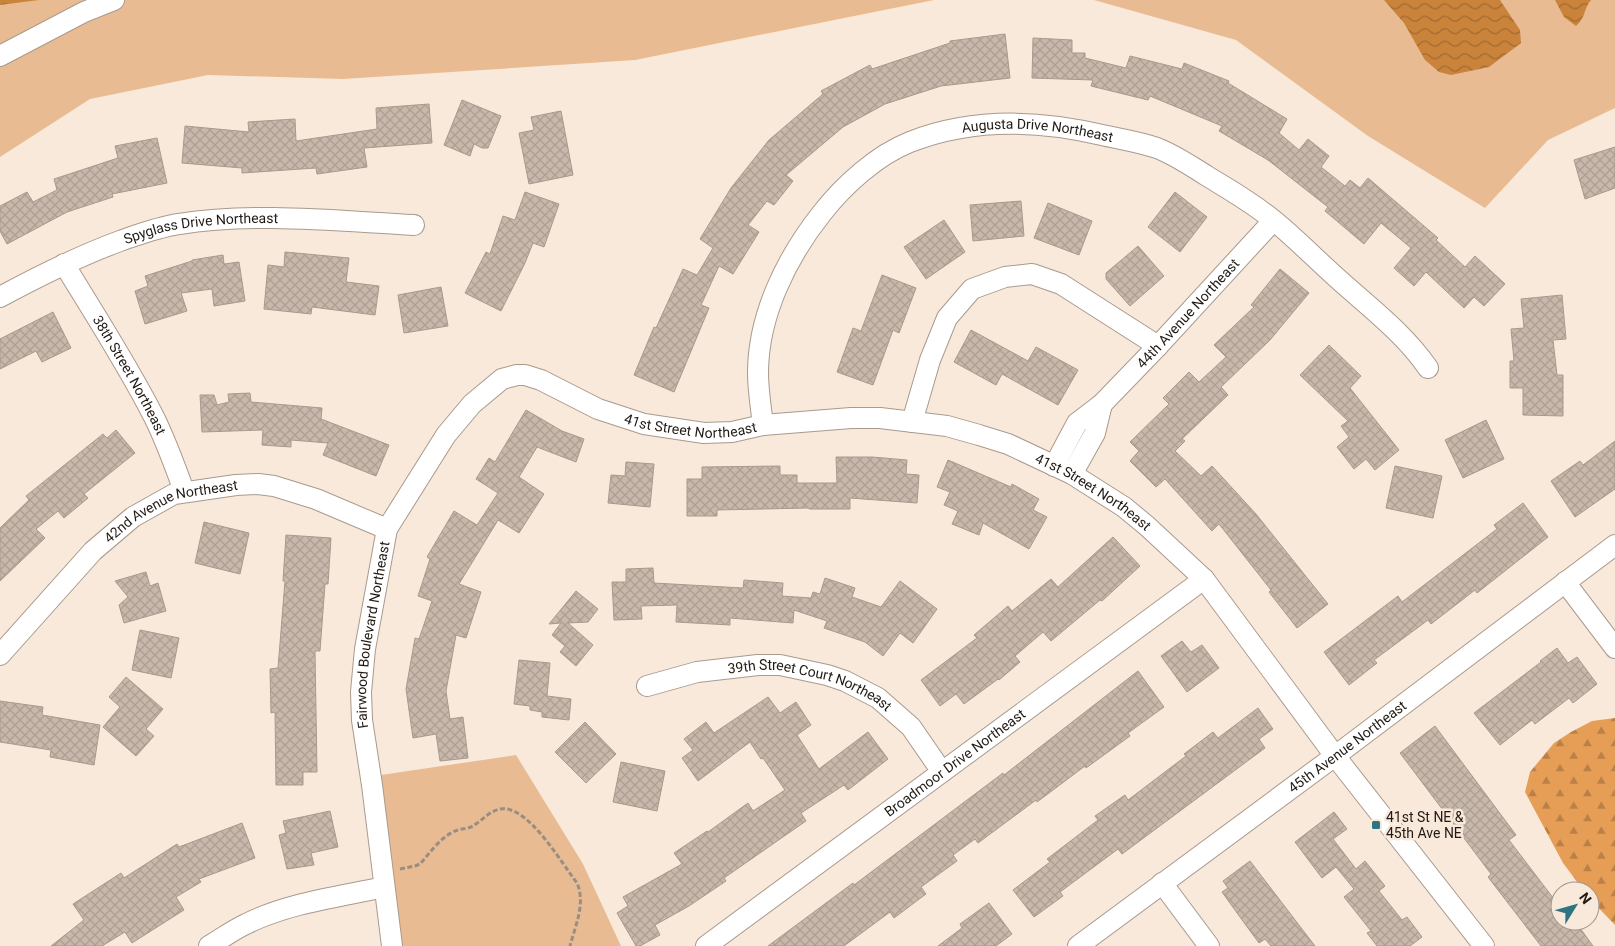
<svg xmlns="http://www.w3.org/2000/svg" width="1615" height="946" font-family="Roboto,sans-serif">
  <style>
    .green { fill: #e9bb92 }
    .forest { fill: url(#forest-firs) }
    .water { fill: url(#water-waves) }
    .building { fill: url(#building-cross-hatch); stroke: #a8998c }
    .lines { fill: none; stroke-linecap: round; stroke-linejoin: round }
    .minor-casing { stroke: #a99a8d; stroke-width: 22 }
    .path { stroke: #998e83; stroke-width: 3; stroke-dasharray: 5 2.5; stroke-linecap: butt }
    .minor { stroke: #fff; stroke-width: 20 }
    .poi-dot { fill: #2f7482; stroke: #f9e9db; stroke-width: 2 }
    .labels { text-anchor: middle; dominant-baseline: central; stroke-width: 5; stroke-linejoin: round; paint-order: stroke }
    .street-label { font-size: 14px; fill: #201a15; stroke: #f9e9db }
    .poi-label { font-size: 14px; fill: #201a15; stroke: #f9e9db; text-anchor: start }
  </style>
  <defs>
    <pattern id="forest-firs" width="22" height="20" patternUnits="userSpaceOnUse" patternTransform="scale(1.25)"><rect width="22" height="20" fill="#e69e57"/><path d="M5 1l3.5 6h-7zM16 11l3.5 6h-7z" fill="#ba8047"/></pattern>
    <pattern id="water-waves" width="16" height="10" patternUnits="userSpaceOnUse" patternTransform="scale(1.25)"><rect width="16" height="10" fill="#c9833b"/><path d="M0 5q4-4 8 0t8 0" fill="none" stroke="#a36a30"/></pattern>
    <pattern id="building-cross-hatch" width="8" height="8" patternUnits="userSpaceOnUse" patternTransform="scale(1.25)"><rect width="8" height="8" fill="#c8b8ab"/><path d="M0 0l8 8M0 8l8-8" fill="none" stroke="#ac9e92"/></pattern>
  </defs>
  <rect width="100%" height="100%" fill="#f9e9db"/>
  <!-- green -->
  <path class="green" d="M0 0H934L635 60 343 79 208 75 90 99 0 157Z
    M1094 0H1615V108L1548 140 1485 208 1368 136 1236 40Z
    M516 755 583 864 621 946H402L381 775Z"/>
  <!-- forest -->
  <path class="forest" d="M1615 718V925L1590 899V891H1584L1563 863 1525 792 1530 772 1554 743 1571 732 1592 721Z"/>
  <!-- water -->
  <path class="water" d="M0 0H39L0 5Z
    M1384 0H1500L1520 30 1521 43 1489 67 1451 75 1439 72 1425 60 1404 23Z
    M1555 0H1591C1583 10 1586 17 1576 26L1564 17Z"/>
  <!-- building -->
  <path class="building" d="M1005 34 1010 78 941 86 885 104 843 127 786 175 793 181 774 205 767 201 748 225 759 232 733 274 719 266 701 305 709 308 674 392 634 375 654 327 656 328 683 269 697 275 713 248 700 239 731 188 769 140 823 94 821 91 870 65 872 69 950 43V41Z
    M1033 38 1072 40V53H1085V58L1126 68 1130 56 1182 69 1184 63 1229 81 1228 83 1287 119 1279 133 1299 150 1308 139 1329 156 1321 167 1345 186 1350 180 1360 188 1368 178 1438 238 1436 240 1465 267 1475 256 1505 284 1484 306 1474 297 1464 308 1426 272 1414 286 1394 268 1411 248 1381 223 1364 244 1325 211 1328 207 1268 160 1219 131 1222 126 1150 96 1148 100 1091 86 1093 80 1032 78Z
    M462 100 501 116 488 148H482L474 144 470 156 444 145Z
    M429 104 432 143 364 148 367 167 317 174 316 168 242 173V168L182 163 185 126 249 132 248 122 295 119 296 141 377 129 376 108Z
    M561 111 573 175 529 184 519 133 534 130 531 117Z
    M157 138 167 183 112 194 113 197 67 212 7 244 0 231V206L27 192 33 202 57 190 54 179 118 158 115 146Z
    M1615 147V188L1585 199 1574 160Z
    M525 192 559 204 544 247 533 243 525 263 501 311 465 293 486 252 490 254 503 216 515 220Z
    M1175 192 1207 217 1180 252 1148 227Z
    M1021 201 1024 236 973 241 970 205Z
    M1048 203 1092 221 1079 255 1034 238Z
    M944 220 965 252 926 279 904 247Z
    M1138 246 1164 276 1130 306 1106 279V273Z
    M285 252 349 258 346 282 379 286 375 315 312 307 311 314 264 309 268 265 284 267Z
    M223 255 224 264 239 262 245 301 214 306 212 289 181 293 187 311 145 324 135 291 148 286 145 276 192 261V260Z
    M1280 269 1309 293 1270 340 1221 387 1228 395 1182 439 1185 441 1175 451 1201 476 1212 466 1256 514 1328 604 1297 628 1269 592 1271 590 1219 524 1212 531 1165 479 1156 487 1130 461 1139 451 1130 442 1169 404 1163 398 1189 372 1199 382 1226 357 1214 345 1254 307 1251 305Z
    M882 275 916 288 899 333 893 330 873 385 837 372 853 328 861 331Z
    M441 287 448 326 404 333 398 295Z
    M1562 295 1566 339 1553 340 1557 375H1563V416L1523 415V388H1510V361H1514L1511 329 1524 328 1521 299Z
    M53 312 71 348 42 362 36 351 0 369V339Z
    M971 330 1028 361 1036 347 1078 370 1058 405 1002 374 996 385 954 362Z
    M1329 345 1361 376 1350 388 1399 450 1375 470 1366 459 1354 469 1337 447 1349 437 1341 426 1348 421 1300 375Z
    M250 393 251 402 322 408 321 419 389 445 376 476 323 455 328 443 291 440V447L262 445 263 430 202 432 200 395H214L217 405 229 402 228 394Z
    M526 410 562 431 584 439 576 462 537 447 519 477 544 494 519 533 498 520 459 584 481 592 466 638 456 635 446 691 450 719 463 717 468 758 440 761 436 734 413 738 406 689 415 638 419 639 432 601 418 596 430 559 427 557 454 511 477 525 498 493 476 479 489 458 495 462Z
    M1486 420 1504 459 1463 478 1445 440Z
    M116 430 135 453 84 494 88 498 64 518 58 511 36 529 45 538 0 581V528L29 500 26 496 103 434 107 438Z
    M1615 441V489L1575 517 1551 481 1580 461 1583 465Z
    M836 457H872L907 460 906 474 919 475 917 503 850 498V509H809V508L717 510V516H687V479H702V467L780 466V475H797V483H837Z
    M948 460 1011 487 1012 484 1039 499 1033 510 1047 517 1029 549 983 523 979 535 952 524 958 511 944 505 950 492 937 487Z
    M626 462 654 464 650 507 608 503 611 475 625 476Z
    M1395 466 1442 476 1433 518 1386 508Z
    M1523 503 1548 537 1477 593 1475 590 1431 624 1428 620 1374 660 1377 663 1349 685 1324 652 1398 596 1402 602 1497 529 1494 525Z
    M204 522 249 533 240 574 195 563Z
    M286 535 331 538 328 584H325L320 651H315L317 772H303V785H276L275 712 271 713 270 669 278 668 285 581H283Z
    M1113 537 1140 566 1102 601 1100 600 1051 641 1043 632 1015 656 1020 662 999 680 998 679 964 704 956 694 940 706 921 680 977 638 974 635 1008 606 1012 611 1051 579 1058 587Z
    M653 568 654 583 743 588 744 580 783 583 782 596 811 598 813 592 820 594 825 578 855 588 852 597 881 607 900 581 937 609 913 643 900 633 883 656 865 642 824 628 827 621 794 610 793 623 730 618V625L676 622 677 605 641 606 642 619 614 620 612 582H626V569Z
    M146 572 150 586 158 583 166 611 124 623 119 605 128 597 115 581Z
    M576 591 598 609 588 622 568 623 593 645 576 666 560 652 565 646 552 635 561 623 549 624Z
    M140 630 179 638 171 678 132 670Z
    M1182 641 1191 652 1202 645 1219 668 1187 692 1161 656Z
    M1557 648 1568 663 1577 657 1597 684 1573 703 1569 698 1535 724 1532 720 1500 745 1474 713 1541 662 1540 661Z
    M519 660 550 663 547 696 571 699 569 720 542 717V712L530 710V706L514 704Z
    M1138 671 1164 707 1128 733 1130 736 1086 768 1085 766 1037 802 1036 800 978 843 975 839 953 855 957 861 921 887 926 894 894 918 890 912 844 946H768L853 883 854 885 1003 773 1004 775Z
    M126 677 163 709 146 729 154 736 136 756 103 727 120 707 109 697Z
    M768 697 780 713 796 702 811 725 797 735 819 769 868 732 888 759 848 790 844 785 801 813 806 821 724 878 726 881 689 906 655 925 660 935 640 946H636L617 913 628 906 623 897 682 864 674 853 707 831 708 832 748 803 753 811 785 790 763 758 761 759 750 742 698 781 682 758 693 750 684 739 706 722 714 733Z
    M0 701 43 707 42 715 100 725 94 765 50 757 51 750 0 742Z
    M1258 708 1273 729 1259 739 1265 748 1122 854 1118 849 1060 892 1063 896 1034 917 1013 890 1050 862 1047 859 1098 820 1095 816 1125 795 1128 800 1186 756 1184 754 1213 732 1218 738Z
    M585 722 616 754 586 783 555 752Z
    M1435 726 1516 835 1509 840 1560 907V921H1575L1593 946H1541L1488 877 1491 874 1400 753Z
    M621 762 665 771 657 811 613 802Z
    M330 811 338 847 311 853 314 865 287 869 279 835 286 833 283 821Z
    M1334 812 1347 829 1333 839 1356 869 1365 861 1385 886 1379 891 1402 920 1407 917 1422 937 1410 946H1377L1367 933 1371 931 1344 897 1354 889 1336 867 1322 878 1295 842Z
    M242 823 255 858 199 879 201 882 176 897 184 910 132 943 125 932 102 946H51L84 920 73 904 121 873 124 878 177 844 179 847Z
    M1250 861 1315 946H1271L1265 939 1259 943 1245 924 1222 892 1228 888 1223 881Z
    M989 903 1012 934 996 946H938L962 928 960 924Z"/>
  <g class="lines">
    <!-- minor casing -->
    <g class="minor-casing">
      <g id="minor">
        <path d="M0 56 84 12 114 0"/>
        <path id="s1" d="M64 264C95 315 127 364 154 417 166 441 175 466 184 491"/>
        <path id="s2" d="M0 297C39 276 79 256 120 241 140 234 158 227 179 224 256 212 336 221 414 225"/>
        <path d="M912 422 930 360 947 318 972 289 1005 277 1032 274 1061 284 1158 346"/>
        <path id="s3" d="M763 425C761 408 758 390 758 373 758 315 787 257 822 213 844 185 877 155 910 142 971 118 1039 120 1102 135 1120 139 1139 142 1157 148 1175 155 1191 166 1207 176 1220 184 1234 192 1247 201 1280 222 1308 252 1337 278 1368 306 1404 333 1428 368"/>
        <path id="s4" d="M1054 466 1077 423 1102 404 1158 346 1273 221"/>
        <path d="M1072 474 1095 433 1102 404"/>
        <path d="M1565 582 1615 648"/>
        <path id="s5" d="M0 655 93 551 133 517 174 494 236 485 258 484 274 486 316 499 387 529"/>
        <path id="s6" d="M647 686 697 672 758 665H780L827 675 845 681 878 698 911 727 942 772"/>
        <path d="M1162 883 1209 946"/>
        <path d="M209 946C221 939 233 930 246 924 288 903 338 897 384 887"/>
        <path id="s7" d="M392 946 372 785 362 720 361 692 365 649 387 529 446 435 472 404 502 379 517 375H525L541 380 598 409 644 424 704 433 732 432 763 425 851 418H880L947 426 979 435 1008 444 1072 474 1124 507 1147 526 1204 579 1335 756 1484 946"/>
        <path id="s8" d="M706 946 1204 579"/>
        <path id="s9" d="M1078 946 1335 756 1615 545"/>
      </g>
    </g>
    <!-- path -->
    <path class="path" d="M400 869 415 866 420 864C429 854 440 838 453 832 458 829 465 829 471 827 481 822 489 811 500 809 528 804 562 864 577 883 586 904 575 926 570 946"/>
    <!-- minor -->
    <use href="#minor" class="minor"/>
  </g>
  <!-- markers -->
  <rect class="poi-dot" x="1371" y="820" width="10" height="10" rx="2.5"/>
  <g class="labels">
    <!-- street labels -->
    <g class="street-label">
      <text stroke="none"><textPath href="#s3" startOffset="472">Augusta Drive Northeast</textPath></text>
      <text stroke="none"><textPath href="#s2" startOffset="215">Spyglass Drive Northeast</textPath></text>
      <text stroke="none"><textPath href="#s4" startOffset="205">44th Avenue Northeast</textPath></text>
      <text stroke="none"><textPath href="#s1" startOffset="129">38th Street Northeast</textPath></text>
      <text stroke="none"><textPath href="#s7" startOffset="811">41st Street Northeast</textPath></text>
      <text stroke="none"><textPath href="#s7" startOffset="1231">41st Street Northeast</textPath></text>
      <text stroke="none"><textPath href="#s5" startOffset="230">42nd Avenue Northeast</textPath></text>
      <text stroke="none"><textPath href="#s7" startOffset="314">Fairwood Boulevard Northeast</textPath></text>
      <text stroke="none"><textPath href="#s6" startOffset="169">39th Street Court Northeast</textPath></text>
      <text stroke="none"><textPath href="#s9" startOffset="335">45th Avenue Northeast</textPath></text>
      <text stroke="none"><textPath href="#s8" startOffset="309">Broadmoor Drive Northeast</textPath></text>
    </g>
    <!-- poi labels -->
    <g class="poi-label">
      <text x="1386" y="817">41st St NE &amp;<tspan x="1386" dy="16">45th Ave NE</tspan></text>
    </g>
  </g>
  <!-- north arrow -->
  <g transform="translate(1575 906) rotate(53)"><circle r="24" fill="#f9e9db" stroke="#a2968c"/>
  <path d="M0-4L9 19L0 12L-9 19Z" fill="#2f7482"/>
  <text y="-8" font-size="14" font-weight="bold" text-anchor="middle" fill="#201a15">N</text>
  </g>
</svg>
